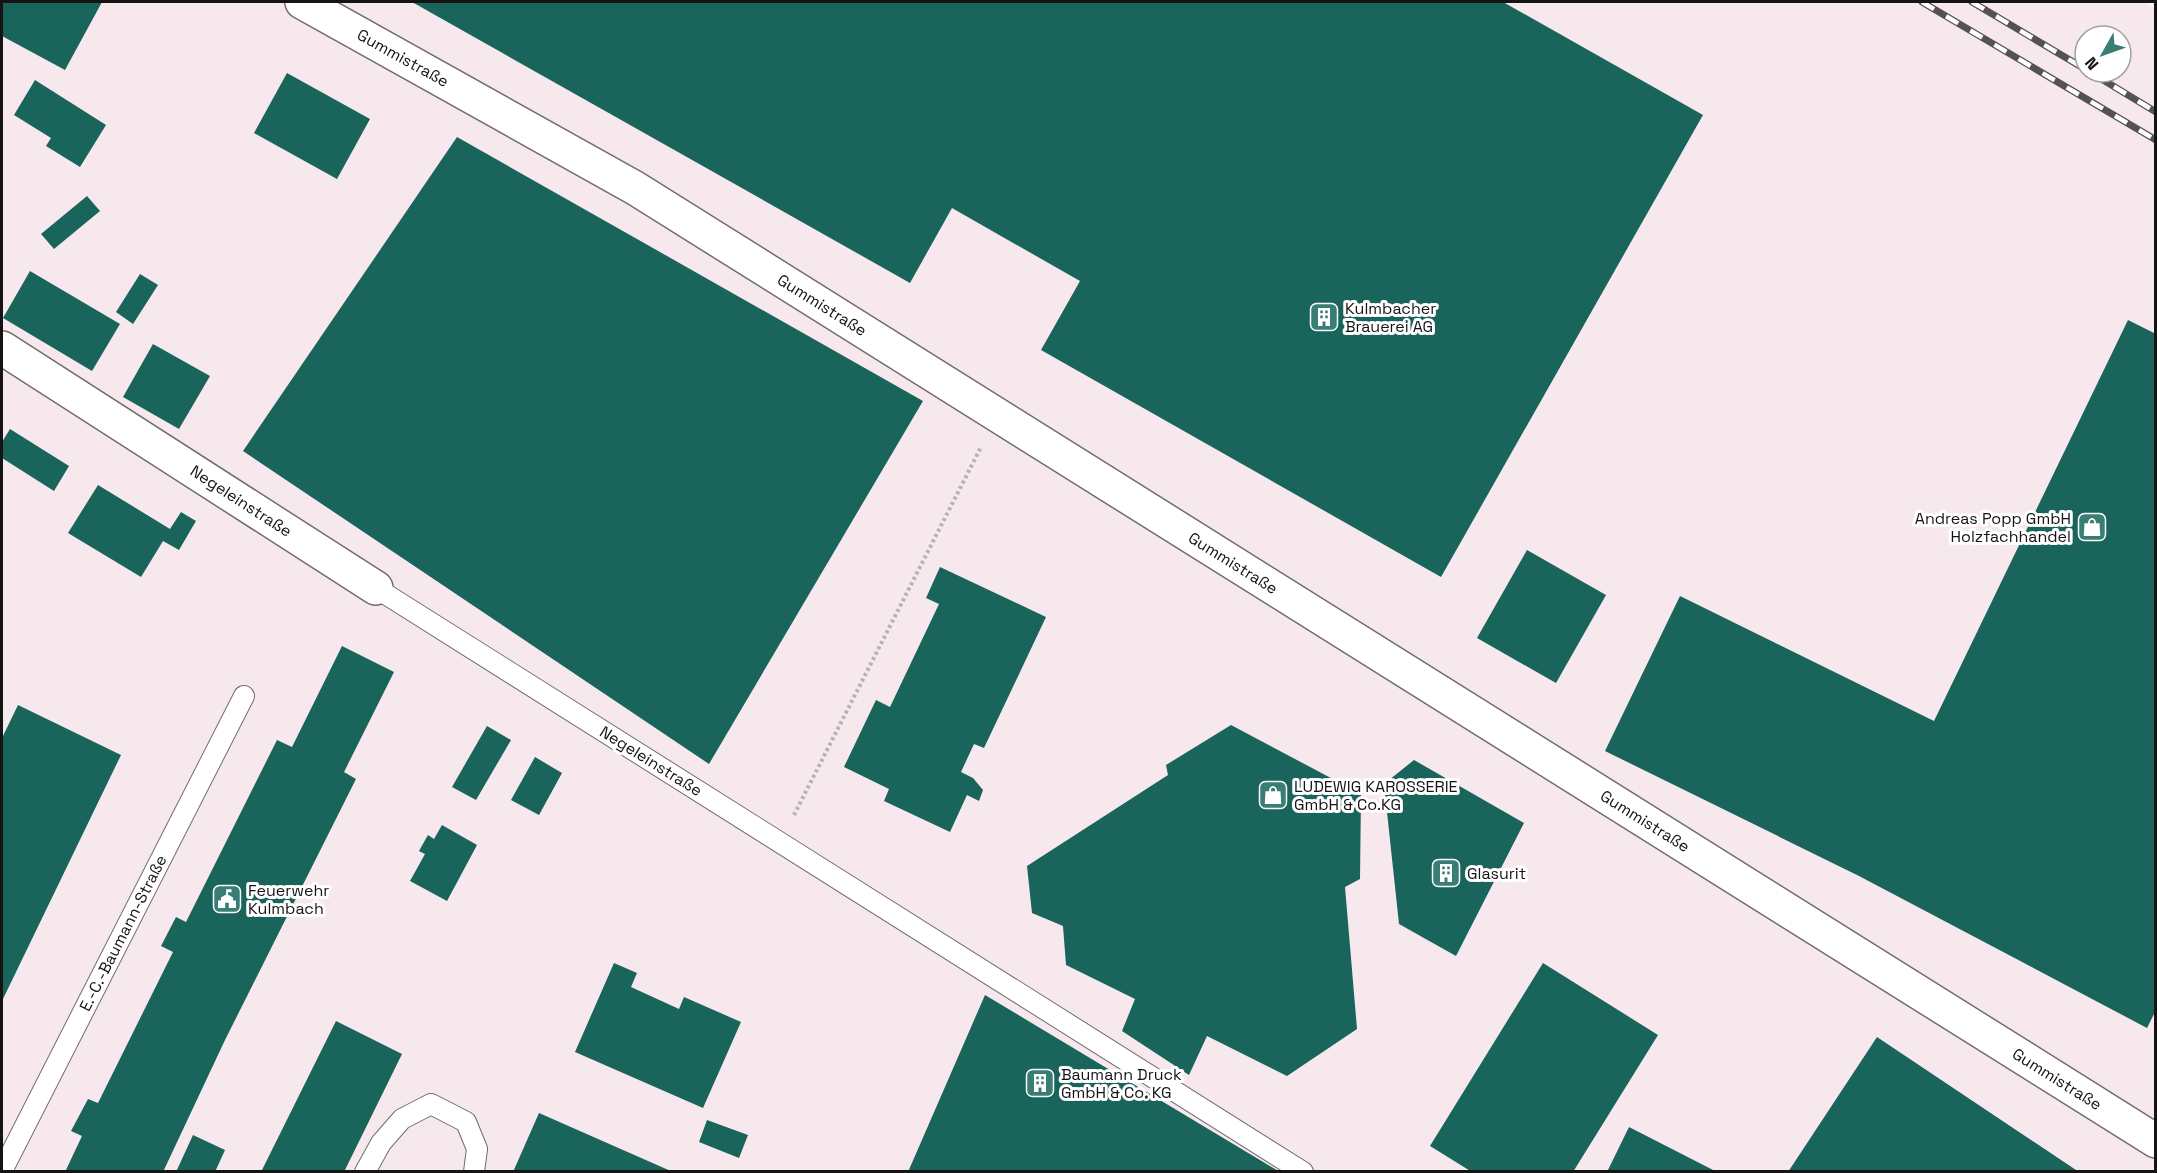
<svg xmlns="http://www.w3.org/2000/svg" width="2157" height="1173" font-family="'Space Grotesk',sans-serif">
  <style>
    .built { fill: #f7e8ee; fill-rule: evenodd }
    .building { fill: #19645b }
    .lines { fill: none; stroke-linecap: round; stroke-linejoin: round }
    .lane-casing { stroke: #726c6e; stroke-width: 22 }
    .street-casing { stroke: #726c6e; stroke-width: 36 }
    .path { stroke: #b7b1b4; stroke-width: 4; stroke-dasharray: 3 3; stroke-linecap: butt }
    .lane { stroke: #fff; stroke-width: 20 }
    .street { stroke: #fff; stroke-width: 33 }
    .rail-casing { stroke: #555253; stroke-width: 7 }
    .rail { stroke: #fff; stroke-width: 4.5; stroke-dasharray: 14; stroke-linecap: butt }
    .labels { text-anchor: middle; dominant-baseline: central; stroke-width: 6; stroke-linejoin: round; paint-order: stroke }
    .street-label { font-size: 16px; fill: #151314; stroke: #fff }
    .poi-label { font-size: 16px; fill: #151314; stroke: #fff; text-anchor: start }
  </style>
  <rect width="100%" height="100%" fill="#fdf6f9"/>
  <!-- built -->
  <path class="built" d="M2 2H2144L2155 9V1171L2 1172ZM2085 36H2121V72H2085Z"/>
  <!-- building -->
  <path class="building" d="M2 2H102L65 70 2 36Z
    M412 2H1503L1703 115 1441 577 1041 350 1080 281 952 208 910 283Z
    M287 73 370 119 337 179 254 133Z
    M35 80 106 125 80 167 46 146 51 138 14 115Z
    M457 137 923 401 709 764 243 451Z
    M87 196 100 211 54 249 41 234Z
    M30 271 120 324 92 371 3 318Z
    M140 274 158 285 133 324 116 312Z
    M2128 320 2156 334V1010L2147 1028 1859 876 1605 751 1680 596 1934 721Z
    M153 344 210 376 179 429 123 397Z
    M10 429 69 466 54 491 2 458V442Z
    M98 485 170 529 181 512 196 521 179 550 163 541 141 577 68 533Z
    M1527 550 1606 595 1556 683 1477 638Z
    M940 567 1046 617 984 748 974 744 961 772 973 778 983 790 979 801 967 795 950 832 884 801 889 789 844 767 876 700 890 707 939 604 926 598Z
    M342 646 394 672 344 772 356 779 225 1040 163 1172H65L82 1136 71 1131 88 1099 98 1103 173 952 161 946 176 917 186 922 277 740 292 747Z
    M18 705 121 755 2 1001V738Z
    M1231 725 1361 794 1360 879 1345 887 1357 1029 1287 1076 1207 1036 1189 1075 1122 1031 1135 999 1066 965 1063 926 1032 913 1027 866 1168 775 1166 765Z
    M487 726 511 740 476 800 452 787Z
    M535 757 562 773 539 815 511 800Z
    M1414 760 1524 823 1456 956 1399 924 1384 784Z
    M442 825 477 845 447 901 410 881 425 854 419 851 428 835 434 839Z
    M614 963 637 973 631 987 679 1009 684 997 741 1022 703 1108 575 1052Z
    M1543 963 1658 1035 1573 1172H1472L1430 1146Z
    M985 995 1280 1172H908Z
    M336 1021 402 1054 344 1172H261Z
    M1877 1037 2079 1172H1788Z
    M539 1113 673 1172H513Z
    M707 1120 748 1135 739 1158 699 1142Z
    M1629 1127 1717 1172H1607Z
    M193 1135 225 1150 215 1172H176Z"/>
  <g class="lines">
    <!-- lane casing -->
    <g class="lane-casing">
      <path id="lane" d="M376 588 1303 1172
        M2 1171 244 696
        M365 1172 381 1143 402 1119 431 1104 466 1122 477 1149 474 1172"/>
    </g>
    <!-- street casing -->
    <g class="street-casing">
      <path id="street" d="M302 2 635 188 2156 1141
        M2 348 376 588"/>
    </g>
    <!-- path -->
    <path class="path" d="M794 815 981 447"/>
    <!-- lane -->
    <use href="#lane" class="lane"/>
    <!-- street -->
    <use href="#street" class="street"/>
    <!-- rail casing -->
    <g class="rail-casing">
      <path id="rail" d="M1922 2 2156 140
        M1972 2 2085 69
        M2090 72 2156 112"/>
    </g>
    <!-- rail -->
    <use href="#rail" class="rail"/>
  </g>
  <!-- icons -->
  <defs>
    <g id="building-square" transform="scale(1.5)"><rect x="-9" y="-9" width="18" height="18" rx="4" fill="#387e74" stroke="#fff"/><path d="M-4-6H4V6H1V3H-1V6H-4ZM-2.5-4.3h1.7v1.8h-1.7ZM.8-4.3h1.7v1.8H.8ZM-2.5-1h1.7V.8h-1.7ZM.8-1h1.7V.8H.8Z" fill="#fff"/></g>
    <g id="shop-square" transform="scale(1.5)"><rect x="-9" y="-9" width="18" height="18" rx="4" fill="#387e74" stroke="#fff"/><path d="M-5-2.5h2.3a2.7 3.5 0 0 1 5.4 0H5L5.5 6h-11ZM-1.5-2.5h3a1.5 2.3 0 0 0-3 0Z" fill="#fff"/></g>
    <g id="civic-square" transform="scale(1.5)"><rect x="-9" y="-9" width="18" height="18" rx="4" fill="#387e74" stroke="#fff"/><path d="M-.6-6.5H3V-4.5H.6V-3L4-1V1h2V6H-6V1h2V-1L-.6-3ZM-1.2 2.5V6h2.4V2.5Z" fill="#fff"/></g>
  </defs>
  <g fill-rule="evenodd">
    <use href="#building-square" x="1324" y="317"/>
    <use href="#shop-square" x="2092" y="527"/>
    <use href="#shop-square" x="1273" y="795"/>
    <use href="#building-square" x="1446" y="873"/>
    <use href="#civic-square" x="227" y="899"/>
    <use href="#building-square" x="1040" y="1083"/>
  </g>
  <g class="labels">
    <!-- street labels -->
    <g class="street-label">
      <text transform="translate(403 58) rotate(29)">Gummistraße</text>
      <text transform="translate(822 305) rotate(32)">Gummistraße</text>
      <text transform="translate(241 501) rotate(33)">Negeleinstraße</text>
      <text transform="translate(1233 563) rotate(32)">Gummistraße</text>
      <text transform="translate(651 761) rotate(32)">Negeleinstraße</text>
      <text transform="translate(1645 821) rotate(32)">Gummistraße</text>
      <text transform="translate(123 933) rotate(-63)">E.-C.-Baumann-Straße</text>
      <text transform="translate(2057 1079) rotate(32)">Gummistraße</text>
    </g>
    <!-- poi labels -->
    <g class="poi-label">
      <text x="1345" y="308">Kulmbacher<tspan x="1345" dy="18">Brauerei AG</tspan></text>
      <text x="2071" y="518" text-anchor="end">Andreas Popp GmbH<tspan x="2071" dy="18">Holzfachhandel</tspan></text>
      <text x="1294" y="786">LUDEWIG KAROSSERIE<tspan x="1294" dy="18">GmbH &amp; Co.KG</tspan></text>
      <text x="1467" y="873">Glasurit</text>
      <text x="248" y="890">Feuerwehr<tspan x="248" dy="18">Kulmbach</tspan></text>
      <text x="1061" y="1074">Baumann Druck<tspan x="1061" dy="18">GmbH &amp; Co. KG</tspan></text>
    </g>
  </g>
  <!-- border -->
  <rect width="2157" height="1173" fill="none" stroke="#151314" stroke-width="6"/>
  <!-- north arrow -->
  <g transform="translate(2103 54) rotate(230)"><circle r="28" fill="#ffffff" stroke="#a1a1a1" stroke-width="1.5"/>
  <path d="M0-4.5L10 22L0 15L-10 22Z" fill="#387e74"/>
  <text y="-9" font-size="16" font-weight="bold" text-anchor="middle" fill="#151314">N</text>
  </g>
</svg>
